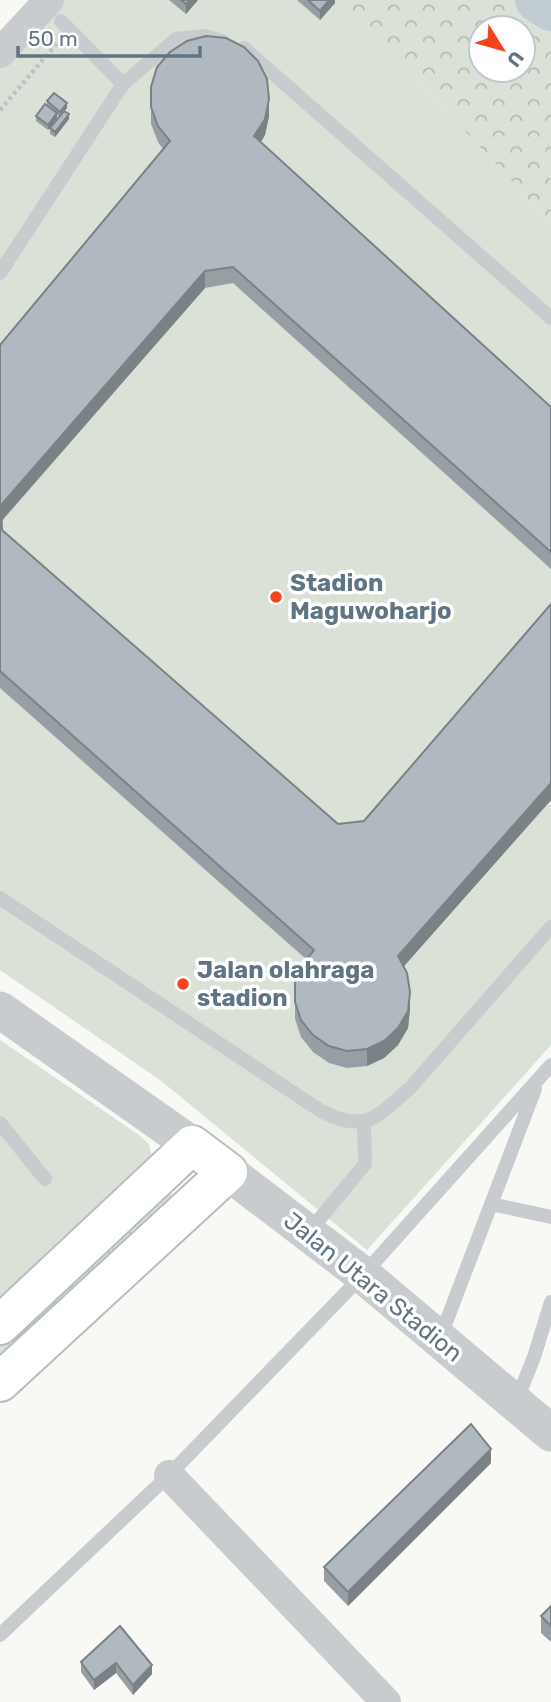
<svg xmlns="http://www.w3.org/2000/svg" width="551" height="1702" font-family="Rubik,sans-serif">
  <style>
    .grass { fill: url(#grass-tufts) }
    .forest { fill: url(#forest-crowns); fill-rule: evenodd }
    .green { fill: #dae1d6 }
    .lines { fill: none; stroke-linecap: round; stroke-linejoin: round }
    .river { stroke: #c1cdd2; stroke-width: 44 }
    .secondary-casing { stroke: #b7bec2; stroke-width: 42 }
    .path { stroke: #bfc2c4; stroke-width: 4.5; stroke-dasharray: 3.5 3.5; stroke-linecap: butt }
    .service { stroke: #c8cccf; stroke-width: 14 }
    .minor { stroke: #c8cccf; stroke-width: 30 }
    .tertiary { stroke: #c8cccf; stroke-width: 37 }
    .secondary { stroke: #fff; stroke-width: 38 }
    .wall { fill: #979fa4 }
    .shaded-wall { fill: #7b8286 }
    .building { fill: #b0b9bf; stroke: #7b8286; stroke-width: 2 }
    .poi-dot { fill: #f44419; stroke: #fff; stroke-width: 2.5 }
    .labels { text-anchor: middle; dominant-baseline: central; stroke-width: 7; stroke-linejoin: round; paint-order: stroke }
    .poi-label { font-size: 24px; font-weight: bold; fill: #607583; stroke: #fff; text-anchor: start }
    .street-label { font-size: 24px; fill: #607583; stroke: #fff }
  </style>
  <defs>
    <pattern id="grass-tufts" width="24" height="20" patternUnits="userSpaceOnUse" patternTransform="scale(1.75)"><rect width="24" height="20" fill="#dae1d6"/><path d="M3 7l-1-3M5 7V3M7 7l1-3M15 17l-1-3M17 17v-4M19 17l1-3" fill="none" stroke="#b4bbb3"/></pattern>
    <pattern id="forest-crowns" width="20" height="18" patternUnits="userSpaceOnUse" patternTransform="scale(1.75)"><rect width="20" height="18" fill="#dae1d6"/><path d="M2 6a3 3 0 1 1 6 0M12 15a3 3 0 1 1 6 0" fill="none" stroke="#b4bbb3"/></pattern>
  </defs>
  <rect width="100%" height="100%" fill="#f8f8f5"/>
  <!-- grass -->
  <path class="grass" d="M167 1193 172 1195 173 1200 0 1364V1343Z"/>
  <!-- forest -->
  <path class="forest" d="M343 0H551V224ZM481 28H523V70H481Z"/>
  <!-- green -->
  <path class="green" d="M59 0H343L551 224V1045L367 1250 160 1080 0 970V63Z
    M0 1040 139 1135 149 1144 152 1158 0 1309Z"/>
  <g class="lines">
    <!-- river -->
    <path class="river" d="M537 0 551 9"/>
    <!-- secondary casing -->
    <g class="secondary-casing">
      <path id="secondary" d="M0 1325 192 1145 228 1172 0 1382"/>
    </g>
    <!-- path -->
    <path class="path" d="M0 110 58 42"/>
    <!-- service -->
    <path class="service" d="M61 21 123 84
      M244 48 551 318
      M0 273 123 84 176 39 205 36 222 41
      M0 898 321 1111C365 1134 377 1117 410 1088L551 927
      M0 1123 45 1179
      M491 1204 551 1217
      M308 1233 365 1164 364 1122
      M440 1338 535 1089
      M516 1402 534 1357 551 1302
      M0 1635 169 1475 363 1275 551 1065"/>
    <!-- minor -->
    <path class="minor" d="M0 53 49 0
      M169 1475 386 1702"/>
    <!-- tertiary -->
    <path class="tertiary" d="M0 1010 192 1145
      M228 1172 363 1275 551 1433"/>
    <!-- secondary -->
    <use href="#secondary" class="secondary"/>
  </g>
  <!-- wall -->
  <path class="wall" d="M169 0H198L186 14Z
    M297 0H335V3L320 20Z
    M151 87 269 116 265 135 261 142 551 407V569L233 283 205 288 2 521V530L338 824 364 821 551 604V800L403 967 410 1009 408 1028 398 1045 384 1058 367 1066 347 1068 329 1063 313 1052 301 1037 295 1019V983L306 959 0 688V345L163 149 158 142 151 124Z
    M47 101 67 108 64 111 69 119 55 137 50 134V128L59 117 57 115V118L48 130 36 121V116L47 105Z
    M491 1463 348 1606 324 1581V1567Z
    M551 1606V1642L541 1633V1616Z
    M120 1626 152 1674 133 1695 116 1673 94 1690 81 1672V1662Z"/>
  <!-- shaded-wall -->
  <path class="shaded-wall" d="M190 0H198L186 14V4Z
    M329 0H335V3L320 20V11Z
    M269 99V116L265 135 254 152V136Z
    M67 103V108L60 117V112Z
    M57 113V118L48 130V125Z
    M69 114V119L55 137V132Z
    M205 271V288L1 521V505Z
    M551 783V800L398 973V956Z
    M410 992V1009L408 1028 398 1045 384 1058 367 1066V1049Z
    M491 1449V1463L348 1606V1592Z
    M116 1663V1673L94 1690V1680Z
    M152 1665V1674L133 1695V1685Z"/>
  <!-- building -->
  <path class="building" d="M181 0H190L186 4Z
    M308 0H329L320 11Z
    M206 36 226 38 244 47 258 61 267 79 269 99 265 119 254 136 551 407V552L233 267 205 271 1 505 2 530 338 824 364 821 551 604V783L398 956 407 973 410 992 408 1011 398 1028 384 1041 367 1049 347 1051 329 1046 313 1035 301 1020 295 1002V983L302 965 314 950 0 671V345L170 141 158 126 151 107V87L157 67 170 52 187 41Z
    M54 93 67 103 60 112 47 101Z
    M45 104 57 113 48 125 36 116Z
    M64 111 69 114 55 132 50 128Z
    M471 1424 491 1449 348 1592 324 1567Z
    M551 1606V1626L541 1616Z
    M120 1626 152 1665 133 1685 116 1663 94 1680 81 1662Z"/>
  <!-- markers -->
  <g class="poi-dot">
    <circle cx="276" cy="597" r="7"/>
    <circle cx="183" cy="984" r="7"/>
  </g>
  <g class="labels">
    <!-- poi labels -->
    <g class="poi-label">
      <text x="290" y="583">Stadion<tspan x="290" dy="28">Maguwoharjo</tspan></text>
      <text x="197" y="970">Jalan olahraga<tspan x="197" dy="28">stadion</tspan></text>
    </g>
    <!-- street labels -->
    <g class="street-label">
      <text transform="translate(373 1287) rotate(39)">Jalan Utara Stadion</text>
    </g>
  </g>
  <!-- north arrow -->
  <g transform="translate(502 49) rotate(127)"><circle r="33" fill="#ffffff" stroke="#bfc8cd" stroke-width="2"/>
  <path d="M0-5L12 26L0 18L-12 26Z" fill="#f44419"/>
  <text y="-10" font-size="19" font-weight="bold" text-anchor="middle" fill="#607583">U</text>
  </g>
  <!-- scale -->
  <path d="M18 46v10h182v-10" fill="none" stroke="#607583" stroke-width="3.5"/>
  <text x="28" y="46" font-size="21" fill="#607583" stroke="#ffffff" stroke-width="5" paint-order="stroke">50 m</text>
</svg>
